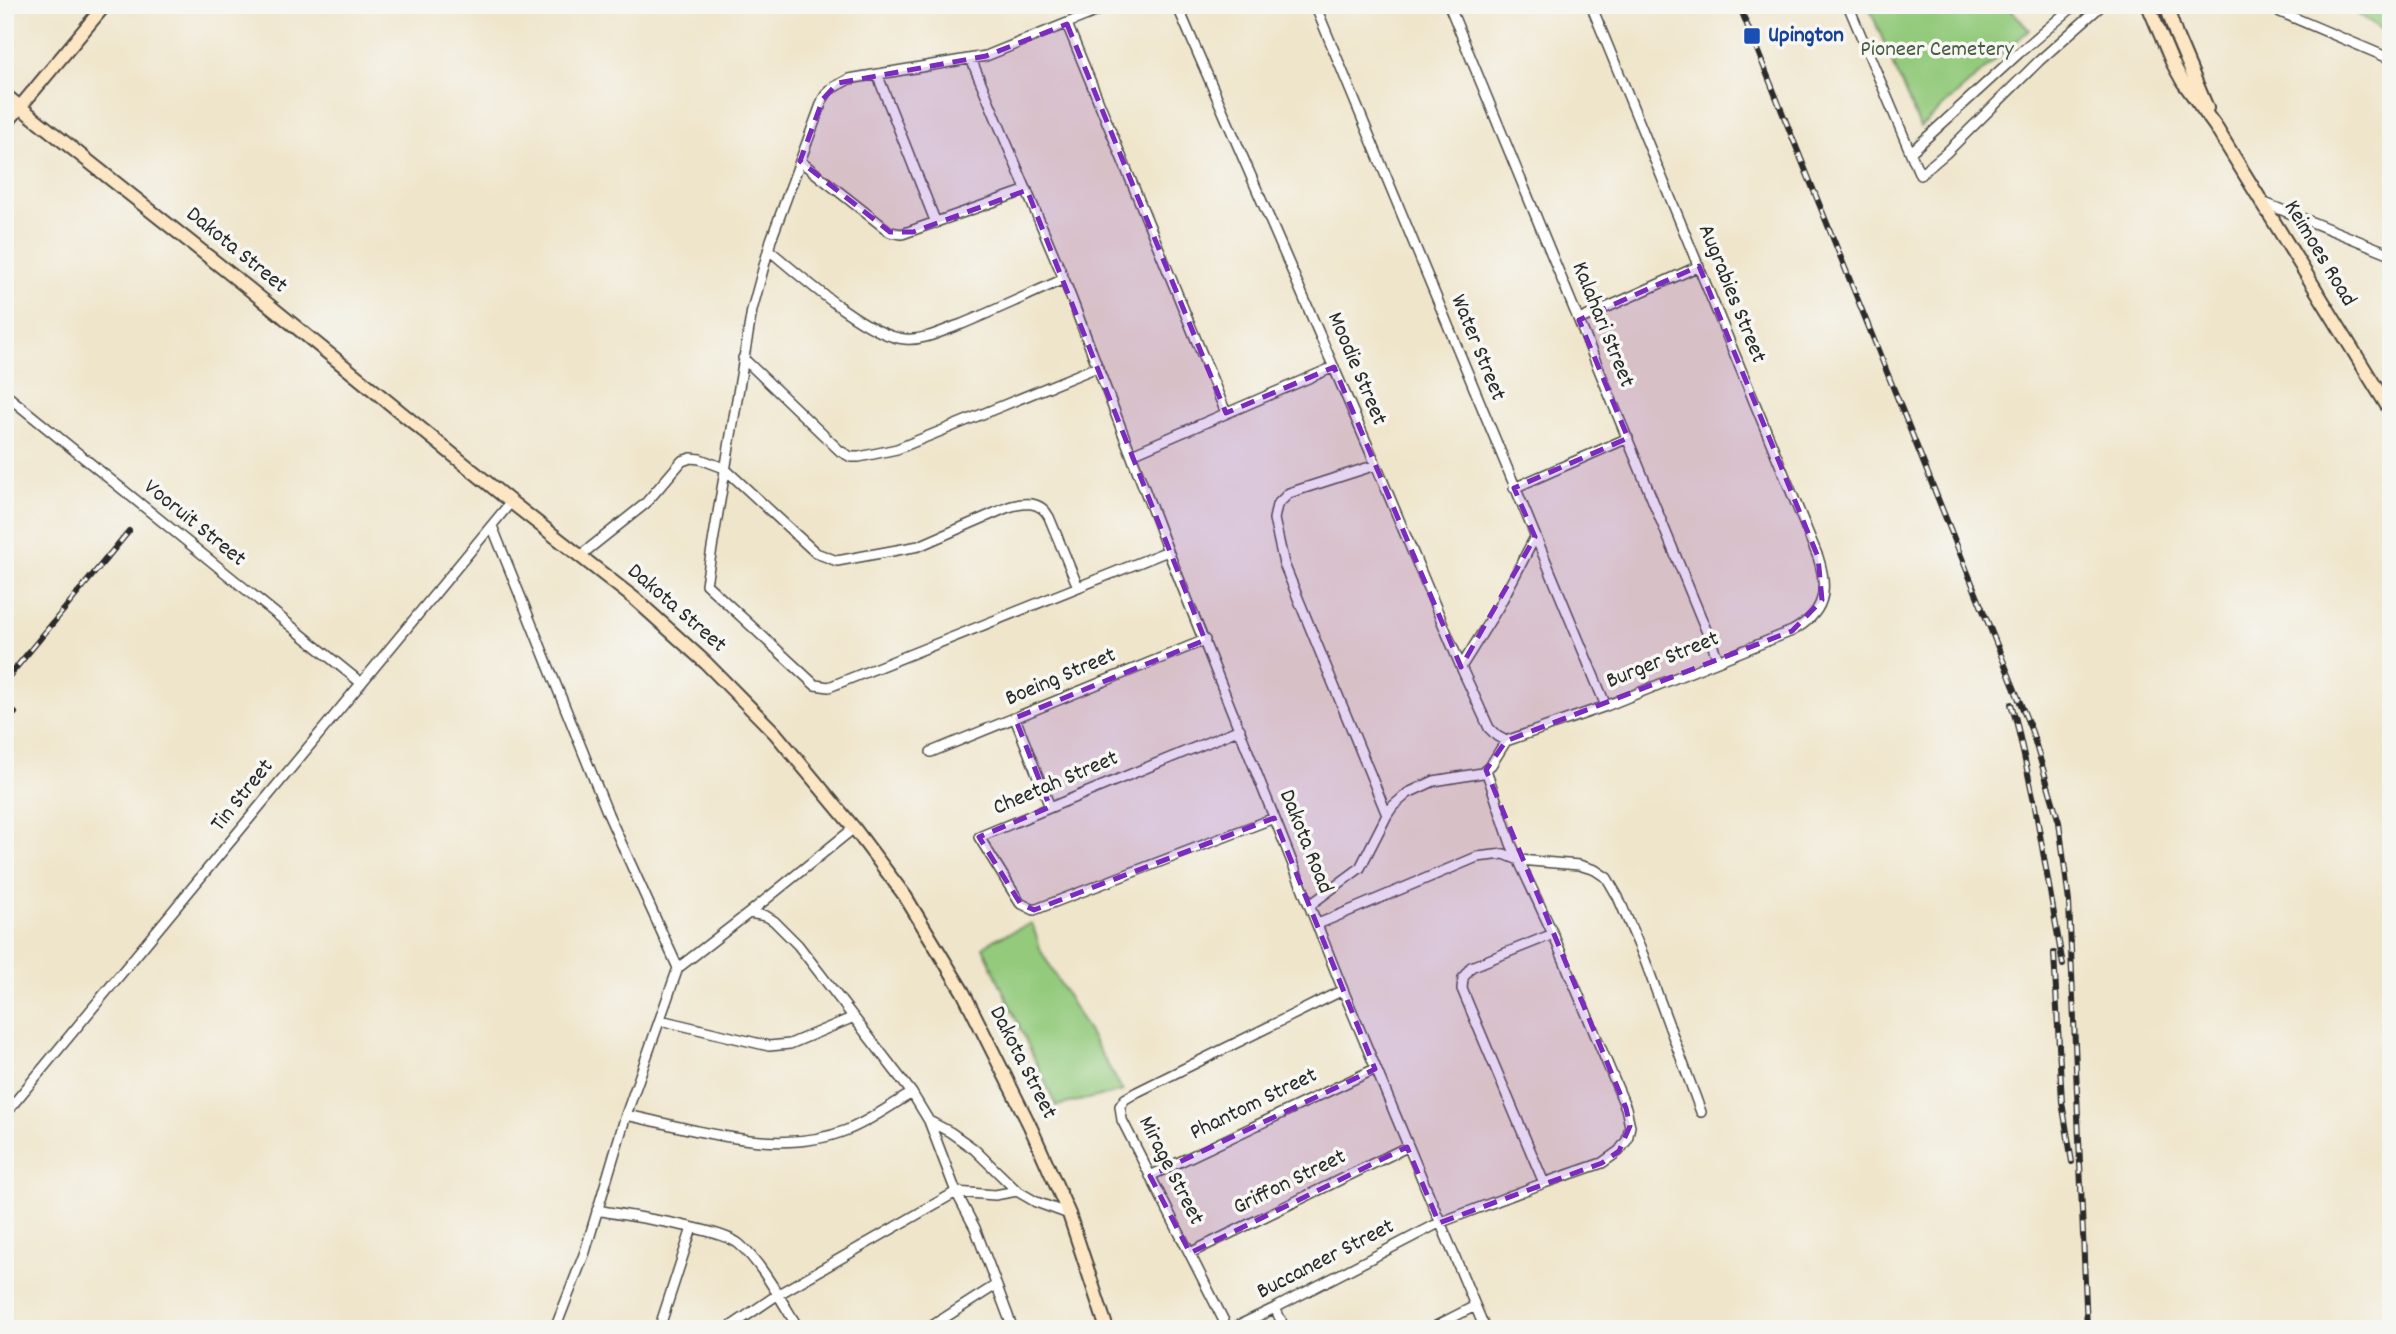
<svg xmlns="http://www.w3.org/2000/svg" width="2396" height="1334" font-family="Dekko,sans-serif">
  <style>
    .green { fill: #93ca7c; stroke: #5f7a54; stroke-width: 2 }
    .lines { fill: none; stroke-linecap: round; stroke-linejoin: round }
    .street-casing { stroke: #484743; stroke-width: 12 }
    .secondary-casing { stroke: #484743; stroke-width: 16 }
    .street { stroke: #fff; stroke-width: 9 }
    .secondary { stroke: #fce6c4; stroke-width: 12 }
    .rail-casing { stroke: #2b2b2b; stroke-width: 6 }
    .rail { stroke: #f6f6f2; stroke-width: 3.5; stroke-dasharray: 10; stroke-linecap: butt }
    .marked { fill: #7b2cbf; fill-opacity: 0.2; stroke: #7b2cbf; stroke-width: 5; stroke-dasharray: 14 9; stroke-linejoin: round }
    .transit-dot { fill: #1a4fb4; stroke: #f6f6f2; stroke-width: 2.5 }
    .labels { text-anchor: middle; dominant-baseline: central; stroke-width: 7; stroke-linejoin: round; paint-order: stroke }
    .transit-label { font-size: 23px; font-weight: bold; fill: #164399; stroke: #f6f6f2; text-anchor: start }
    .park-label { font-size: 23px; fill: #4a5b43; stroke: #f6f6f2 }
    .street-label { font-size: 23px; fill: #2b2b2b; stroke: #f6f6f2 }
  </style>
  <rect width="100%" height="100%" fill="#f6f6f2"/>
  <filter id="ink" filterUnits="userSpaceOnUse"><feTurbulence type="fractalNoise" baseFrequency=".0143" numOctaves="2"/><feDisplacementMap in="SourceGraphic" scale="14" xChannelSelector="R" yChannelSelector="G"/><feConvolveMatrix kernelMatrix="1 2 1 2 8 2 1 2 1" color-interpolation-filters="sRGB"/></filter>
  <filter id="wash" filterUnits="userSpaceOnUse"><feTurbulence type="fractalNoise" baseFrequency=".00686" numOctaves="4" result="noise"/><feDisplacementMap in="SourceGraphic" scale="28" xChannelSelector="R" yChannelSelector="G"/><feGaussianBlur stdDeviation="1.57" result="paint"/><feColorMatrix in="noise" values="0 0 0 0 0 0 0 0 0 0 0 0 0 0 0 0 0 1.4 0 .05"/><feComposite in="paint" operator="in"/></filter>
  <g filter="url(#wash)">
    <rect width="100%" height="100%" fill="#efe5ca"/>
    <!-- green -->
    <path class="green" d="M1868 5H2007L2029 30 1920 127Z
      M2345 5H2391V36Z
      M1032 923 1041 951 1123 1091 1056 1106 983 947 995 939Z"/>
  </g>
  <g filter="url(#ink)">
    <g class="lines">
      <!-- street casing -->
      <g class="street-casing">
        <path id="street" d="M1112 5 986 56 849 79 829 90 823 99 771 240 752 310 706 584 815 685 829 687 1168 551
          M1177 5 1376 465 1461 667 1489 728 1497 736 1506 741
          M1315 5 1606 706
          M1449 5 1718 659
          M1848 5 1920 175 1946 153 2039 61 2102 5
          M2264 5 2391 59
          M1067 24 1226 413
          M971 59 1064 279 1168 551 1343 990 1485 1329
          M877 74 936 223
          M1911 152 2019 53 2075 5
          M800 161 890 232 902 234 1027 190
          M2262 202 2391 254
          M769 250C798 274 868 337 905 339 924 341 944 330 962 324 996 310 1030 294 1064 279
          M1579 320 1699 266
          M743 358 840 451 851 457H859L897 449 1097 367
          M5 394 360 682
          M1132 454 1334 367
          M1376 465 1289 493 1277 505 1274 519 1284 564 1387 815
          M1514 488 1628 438
          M492 526 608 814 678 968
          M581 555 645 504 682 461 691 458 700 459 724 468 816 553 837 561 919 546 1006 508C1023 502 1040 500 1049 517L1078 587
          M1461 667 1499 606 1535 537
          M1015 718 1050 807
          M1240 729 979 837 1020 903 1034 910 1274 818
          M1506 741 1606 706 1792 631C1825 613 1829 591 1818 557L1591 5
          M931 752 1205 640
          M1310 905 1360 868 1387 815 1393 806 1408 793 1434 781 1482 773 1491 765 1506 741
          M749 913 854 828
          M1318 924 1477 857 1504 854 1519 860 1579 865 1595 870 1607 878 1618 897 1643 955 1701 1112
          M660 1020 769 1046 790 1044 854 1017
          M5 1114 511 502
          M626 1115C696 1129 777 1158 847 1130 870 1121 891 1105 912 1093
          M929 1121 950 1132 974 1149 1017 1191 1036 1202 1069 1214
          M1150 1176 1375 1069
          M1544 1183 1462 989 1463 978 1471 967 1553 934
          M597 1210C626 1216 720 1228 739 1244 761 1262 783 1304 799 1329
          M1190 1253 1407 1147
          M1275 1308 1285 1329
          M555 1329 585 1252 626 1115 678 968 749 913 766 916 774 921 798 945 912 1093 929 1121 956 1192 975 1228 1013 1329
          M659 1329 692 1228
          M727 1329 777 1295 956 1192 995 1195 1017 1191
          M927 1329 996 1285
          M1228 1329 1122 1120 1120 1106 1125 1099 1137 1092 1343 990
          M1231 1329 1275 1308 1439 1223 1544 1183 1602 1163 1619 1151 1627 1140 1630 1126 1626 1108 1553 934 1511 844 1486 770
          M1430 1329 1475 1306"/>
      </g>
      <!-- secondary casing -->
      <g class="secondary-casing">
        <path id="secondary" d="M2148 5 2172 62 2183 82 2215 126 2391 412
          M2166 5 2176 35 2207 108
          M5 95 248 288 511 502 635 599 706 663 775 733 854 828 905 896 963 992 1030 1126 1069 1214 1107 1329
          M5 125 105 5"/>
      </g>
      <!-- street -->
      <use href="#street" class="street"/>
      <!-- secondary -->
      <use href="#secondary" class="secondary"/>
      <!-- rail casing -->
      <g class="rail-casing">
        <path id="rail" d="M1739 5 2032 732 2059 822 2069 902 2087 1329
          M5 681 129 531
          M2011 704 2016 720 2034 801 2063 965
          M5 722 15 713
          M2054 953 2062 1102 2072 1162"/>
      </g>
      <!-- rail -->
      <use href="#rail" class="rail"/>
    </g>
  </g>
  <!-- marked area -->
  <path class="marked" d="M1067 24 1226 413 1334 367 1461 667 1535 537 1514 488 1628 438 1579 320 1699 266 1818 557 1822 600 1792 631 1506 741 1486 770 1626 1108 1630 1126 1619 1151 1602 1163 1439 1223 1407 1147 1190 1253 1150 1176 1375 1069 1274 818 1034 910 1020 903 979 837 1050 807 1015 718 1205 640 1027 190 913 232H890L800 161 823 99 838 83 986 56Z"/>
  <!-- markers -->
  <rect class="transit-dot" x="1743" y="27" width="18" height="18" rx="3.5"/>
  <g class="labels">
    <!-- transit labels -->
    <g class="transit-label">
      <text x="1768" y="36">Upington</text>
    </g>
    <!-- park labels -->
    <g class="park-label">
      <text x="1937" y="50">Pioneer Cemetery</text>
    </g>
    <!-- street labels -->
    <g class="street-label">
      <text transform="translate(236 251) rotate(39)">Dakota Street</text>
      <text transform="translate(2319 254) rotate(59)">Keimoes Road</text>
      <text transform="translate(1731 294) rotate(68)">Augrabies Street</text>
      <text transform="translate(1602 325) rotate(68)">Kalahari Street</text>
      <text transform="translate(1477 348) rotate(68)">Water Street</text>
      <text transform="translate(1356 369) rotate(67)">Moodie Street</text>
      <text transform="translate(194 524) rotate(39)">Vooruit Street</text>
      <text transform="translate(676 609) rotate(41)">Dakota Street</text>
      <text transform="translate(1663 661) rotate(-22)">Burger Street</text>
      <text transform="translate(1061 678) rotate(-23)">Boeing Street</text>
      <text transform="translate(1056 784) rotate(-23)">Cheetah Street</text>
      <text transform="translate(243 796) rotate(-51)">Tin Street</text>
      <text transform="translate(1305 842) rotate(68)">Dakota Road</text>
      <text transform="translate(1022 1063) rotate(63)">Dakota Street</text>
      <text transform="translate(1254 1105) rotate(-26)">Phantom Street</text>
      <text transform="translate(1170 1171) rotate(63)">Mirage Street</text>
      <text transform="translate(1290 1183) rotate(-26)">Griffon Street</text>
      <text transform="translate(1326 1260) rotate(-27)">Buccaneer Street</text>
    </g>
  </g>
  <!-- margin -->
  <rect width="2396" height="1334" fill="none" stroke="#f6f6f2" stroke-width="28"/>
</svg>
